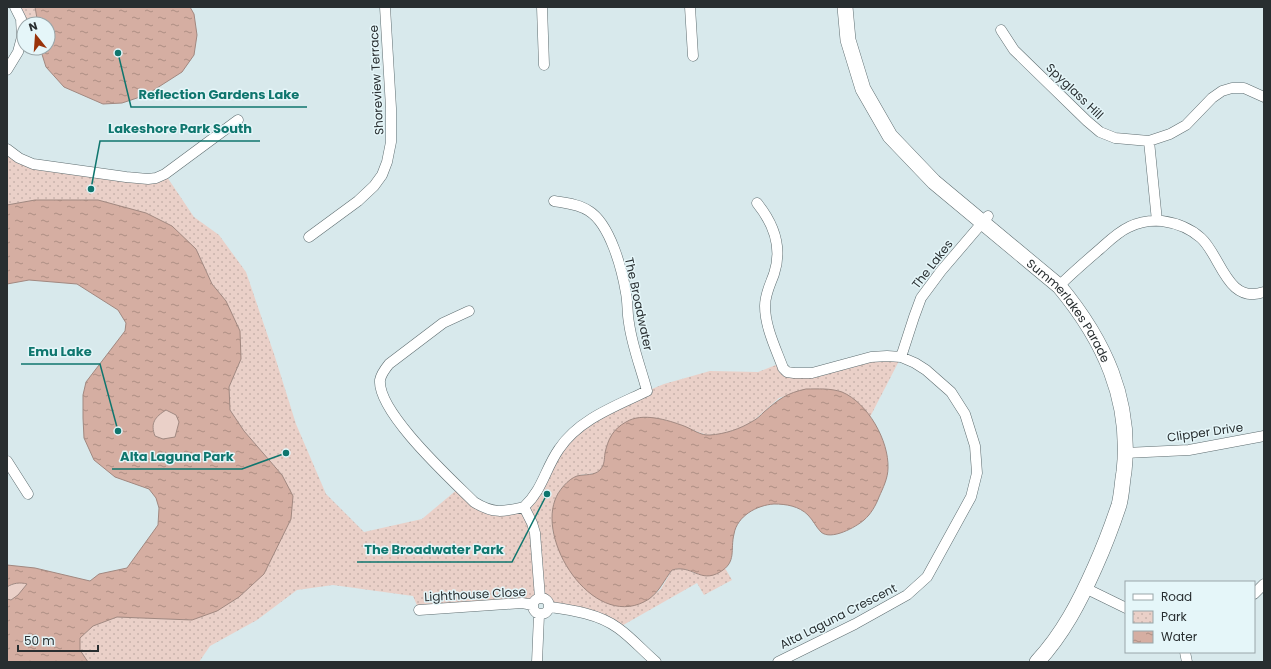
<svg xmlns="http://www.w3.org/2000/svg" width="1271" height="669" font-family="Poppins,sans-serif">
  <style>
    .green { fill: #ead0c8 }
    .park { fill: url(#park-dots) }
    .water { fill: url(#water-ripples); stroke: #a18880; fill-rule: evenodd }
    .lines { fill: none; stroke-linecap: round; stroke-linejoin: round }
    .street-casing { stroke: #5e6d70; stroke-width: 11 }
    .secondary-casing { stroke: #5e6d70; stroke-width: 16 }
    .street { stroke: #fff; stroke-width: 10 }
    .secondary { stroke: #fff; stroke-width: 15 }
    .labels { text-anchor: middle; dominant-baseline: central; stroke-width: 3; stroke-linejoin: round; paint-order: stroke }
    .street-label { font-size: 12px; fill: #282e30; stroke: #e5f6f9 }
    .leader { fill: none; stroke: #0f766e; stroke-width: 1.5 }
    .callout-dot { fill: #0f766e; stroke: #e5f6f9; stroke-width: 1.5 }
    .callout-label { font-size: 13px; text-anchor: middle; font-weight: bold; fill: #0f766e; stroke: #e5f6f9; stroke-width: 3; stroke-linejoin: round; paint-order: stroke }
  </style>
  <defs>
    <pattern id="park-dots" width="8" height="8" patternUnits="userSpaceOnUse"><rect width="8" height="8" fill="#ead0c8"/><path d="M2 2h.1M6 6h.1" fill="none" stroke="#c9b3ac" stroke-width="1.8" stroke-linecap="round"/></pattern>
    <pattern id="water-ripples" width="26" height="14" patternUnits="userSpaceOnUse"><rect width="26" height="14" fill="#d5aea2"/><path d="M2 4q2-2 4 0t4 0M15 11q2-2 4 0t4 0" fill="none" stroke="#ad8e84"/></pattern>
  </defs>
  <rect width="100%" height="100%" fill="#d8e9ec"/>
  <!-- green -->
  <path class="green" d="M166 410 176 415 180 422 175 437 163 439 155 436C150 423 155 417 166 410Z
    M22 582 27 584 18 595 11 600 7 599V587L14 584Z"/>
  <!-- park -->
  <path class="park" d="M15 7H35L38 24H24Z
    M7 149 19 158 126 177 165 174 194 217 219 235 246 272 275 357 296 424 326 494 364 532 422 519 459 488 484 509 524 507 575 431 647 391 664 384 710 371 758 372 781 363 794 373 871 357H901L870 417 859 404 842 393 825 389H806L779 398 753 421 738 429 722 434 707 435 662 419 641 418 605 455C604 481 589 470 575 477 552 490 551 510 553 534L649 599 661 589 672 570C684 567 686 570 697 574 704 576 720 572 725 568L732 580 704 595 697 583 618 628 549 603C545 598 538 597 534 603L419 610 413 596 333 585 297 590 257 620 210 646 199 662H88L80 650V638L93 626 117 617 192 620 239 597 264 573 291 519 282 475 244 431 230 410 229 387 241 359 226 301 212 284 196 249 35 200 7 205Z"/>
  <!-- water -->
  <path class="water" d="M35 7H190L194 14 197 35 194 55 182 72 146 95 122 103 103 104 64 87 46 67 40 48H48V24H38Z
    M35 200H98L146 213 172 226 196 249 212 284 226 301 240 331 241 359 229 387 230 410 244 431 282 475 293 496 291 519 264 574 239 597 217 611 192 620 117 617 93 626 80 638V650L88 662H7V599L11 600 18 595 27 584C20 582 13 583 7 587V565L35 568 90 581 99 574 127 568 158 525 159 508 156 498 149 489 115 477 94 460 84 438 83 418V395L86 382 125 331 126 323 118 310 77 284 29 280 7 284V205ZM166 410 176 415 179 422 175 437 163 439 155 436C150 423 155 417 166 410Z
    M806 389C818 389 830 388 842 392 868 403 889 441 888 468 888 478 883 488 879 497 876 505 871 514 864 520 856 527 831 541 821 532 816 527 813 520 808 515 799 506 786 504 774 504 757 505 737 516 734 534 730 550 737 562 720 572 700 584 692 564 672 570 664 580 660 591 649 599 597 633 538 546 555 500 558 491 568 479 577 476 585 474 594 476 600 470 605 464 604 460 605 453 608 439 613 429 626 422 642 412 668 420 684 426 692 429 701 436 710 435 725 434 740 429 753 421 757 419 761 415 764 412 779 399 787 393 806 389Z"/>
  <g class="lines">
    <!-- street casing -->
    <g class="street-casing">
      <path id="street" d="M542 7 544 65
        M690 7 693 56
        M1001 30 1014 50 1087 121 1100 132 1115 138 1149 141 1170 134 1186 125 1212 98 1222 91 1232 88H1244L1264 97
        M7 70 18 52 22 37 21 19 15 7
        M1149 141 1157 221
        M7 149 19 158 33 164 126 177 148 179 156 178 165 174 238 120
        M757 203C774 224 783 247 774 274 770 285 765 294 765 306 765 327 776 349 783 368L787 372 794 373H812L871 357 887 356 901 357 915 363 926 370 951 392 965 414 975 446 977 473 971 497 927 577 907 595 855 624 778 662
        M309 237 358 201 374 186 382 175 387 162 391 142V108L385 7
        M1059 286C1072 273 1086 261 1100 249 1109 241 1118 232 1129 227 1139 222 1150 220 1162 221 1176 223 1190 228 1201 238 1221 256 1227 305 1264 292
        M469 311 443 323 389 364C385 369 381 374 380 380 377 412 452 480 474 502 493 514 503 512 524 507
        M901 357 914 317 921 298 941 271 988 216
        M1125 453 1189 450 1264 436
        M7 461 28 494
        M1085 588 1126 608
        M1254 594 1264 584
        M533 606a8 8 0 1 1 16 0a8 8 0 1 1-16 0Z
        M540 598 535 533 532 523 524 507C543 489 545 469 559 449 579 419 616 406 647 391 641 368 632 346 629 323 627 313 628 303 626 293 622 269 610 224 589 211 579 204 565 203 554 201
        M550 607C572 610 599 614 618 628 632 638 643 651 656 662
        M419 610 522 603 533 605
        M1185 652 1187 662
        M537 662 539 615"/>
    </g>
    <!-- secondary casing -->
    <g class="secondary-casing">
      <g id="secondary">
        <path id="s1" d="M845 7 848 40 863 89 890 136 934 182 1059 286C1104 340 1132 400 1124 472 1122 482 1122 494 1119 505 1112 526 1104 547 1095 567 1080 601 1063 634 1037 662"/>
      </g>
    </g>
    <!-- street -->
    <use href="#street" class="street"/>
    <!-- secondary -->
    <use href="#secondary" class="secondary"/>
  </g>
  <g class="labels">
    <!-- street labels -->
    <g class="street-label">
      <text transform="translate(376 80) rotate(-93)">Shoreview Terrace</text>
      <text transform="translate(1075 91) rotate(44)">Spyglass Hill</text>
      <text transform="translate(932 264) rotate(-52)">The Lakes</text>
      <text transform="translate(639 304) rotate(78)">The Broadwater</text>
      <text stroke="none"><textPath href="#s1" startOffset="390">Summerlakes Parade</textPath></text>
      <text transform="translate(1205 432) rotate(-8)">Clipper Drive</text>
      <text transform="translate(475 594) rotate(-3)">Lighthouse Close</text>
      <text transform="translate(838 616) rotate(-27)">Alta Laguna Crescent</text>
    </g>
  </g>
  <!-- callouts -->
  <path class="leader" d="M118 53L131 107H307M91 189L100 141H260M118 431L100 364H21M286 453L242 469H112M547 494L512 562H357"/>
  <g class="callout-dot">
    <circle cx="118" cy="53" r="4"/>
    <circle cx="91" cy="189" r="4"/>
    <circle cx="118" cy="431" r="4"/>
    <circle cx="286" cy="453" r="4"/>
    <circle cx="547" cy="494" r="4"/>
  </g>
  <g class="callout-label">
    <text x="219" y="99">Reflection Gardens Lake</text>
    <text x="180" y="133">Lakeshore Park South</text>
    <text x="60" y="356">Emu Lake</text>
    <text x="177" y="461">Alta Laguna Park</text>
    <text x="434" y="554">The Broadwater Park</text>
  </g>
  <!-- border -->
  <rect width="1271" height="669" fill="none" stroke="#282e30" stroke-width="16"/>
  <!-- legend -->
  <rect x="1125" y="581" width="130" height="72" fill="#e5f6f9" stroke="#99a6a9"/>
  <rect x="1133" y="594" width="20" height="6" fill="#ffffff" stroke="#99a6a9"/>
  <text x="1161" y="601" font-size="12" fill="#282e30">Road</text>
  <rect x="1133" y="611" width="20" height="12" fill="url(#park-dots)" stroke="#99a6a9"/>
  <text x="1161" y="621" font-size="12" fill="#282e30">Park</text>
  <rect x="1133" y="631" width="20" height="12" fill="url(#water-ripples)" stroke="#99a6a9"/>
  <text x="1161" y="641" font-size="12" fill="#282e30">Water</text>
  <!-- north arrow -->
  <g transform="translate(36 36) rotate(343)"><circle r="19" fill="#e5f6f9" stroke="#99a6a9"/>
  <path d="M0-3L7 15L0 10L-7 15Z" fill="#99330a"/>
  <text y="-6" font-size="11" font-weight="bold" text-anchor="middle" fill="#282e30">N</text>
  </g>
  <!-- scale -->
  <path d="M18 645v6h80v-6" fill="none" stroke="#282e30" stroke-width="2"/>
  <text x="24" y="645" font-size="12" fill="#282e30" stroke="#e5f6f9" stroke-width="3" paint-order="stroke">50 m</text>
</svg>
